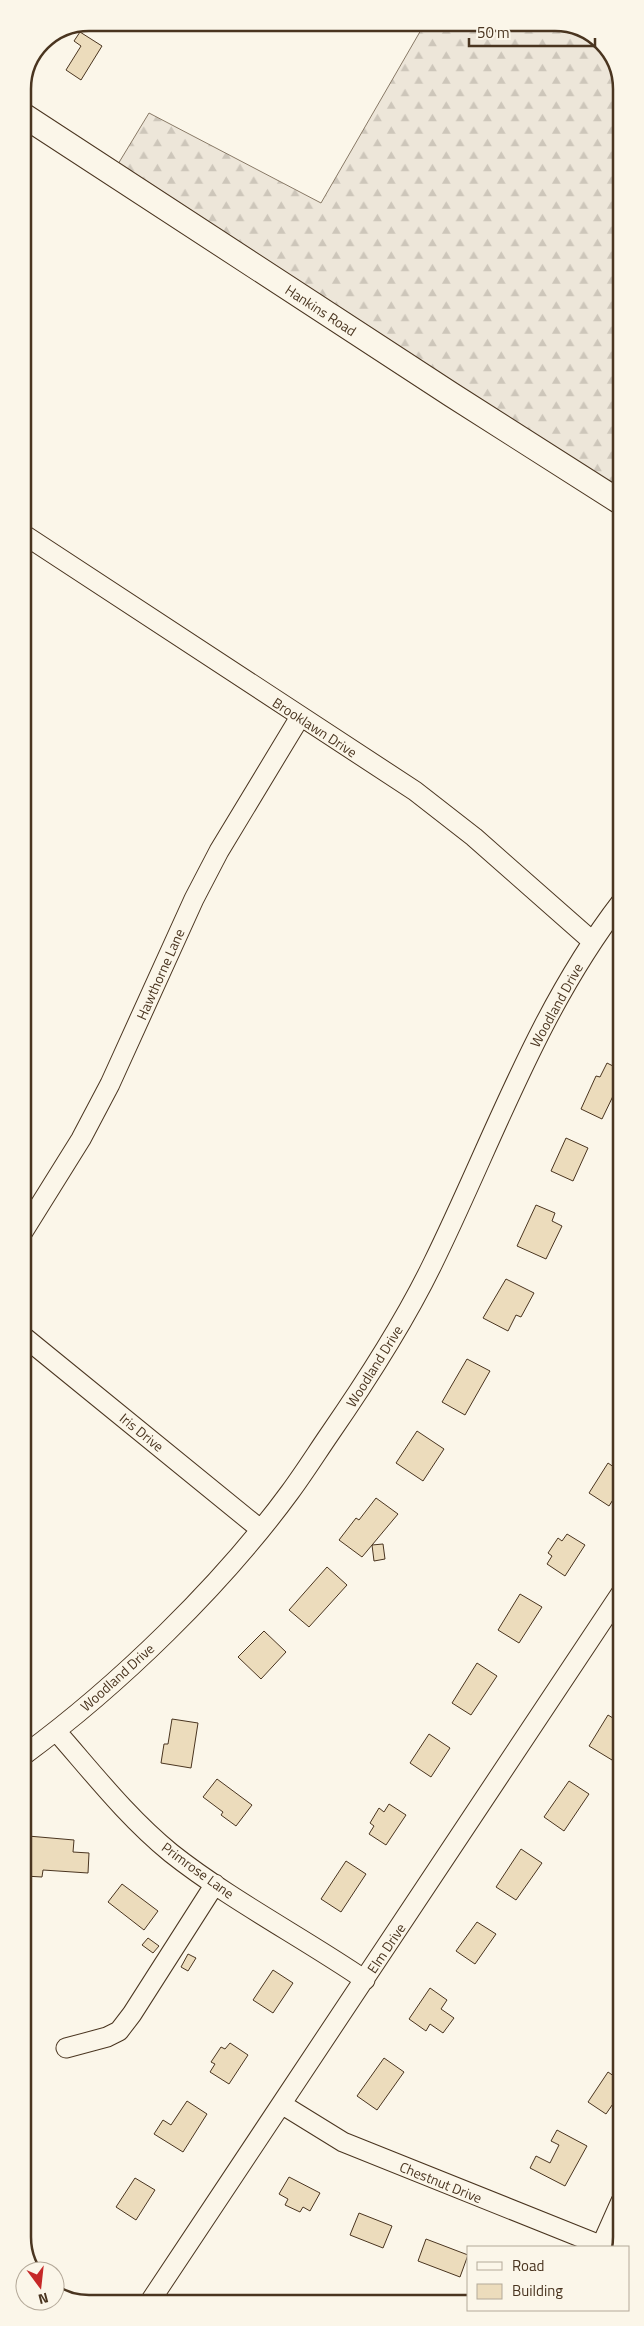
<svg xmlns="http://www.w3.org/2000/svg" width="644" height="2326" font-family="'Titillium Web',sans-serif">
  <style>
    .forest { fill: url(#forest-firs); stroke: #887966 }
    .building { fill: #ecdcbc; stroke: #4a3520 }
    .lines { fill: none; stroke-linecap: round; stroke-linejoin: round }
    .minor-casing { stroke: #4a3520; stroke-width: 21 }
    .major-casing { stroke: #4a3520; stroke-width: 26 }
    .minor { stroke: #fbf6e9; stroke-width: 19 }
    .major { stroke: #fbf6e9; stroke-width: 24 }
    .labels { text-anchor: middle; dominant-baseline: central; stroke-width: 4; stroke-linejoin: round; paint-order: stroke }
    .street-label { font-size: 14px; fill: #4a3520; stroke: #fbf6e9 }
    .rim { fill: none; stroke: #4a3520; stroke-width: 2.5 }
  </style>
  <defs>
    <pattern id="forest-firs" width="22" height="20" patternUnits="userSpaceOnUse" patternTransform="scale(1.25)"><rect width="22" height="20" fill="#ede6d9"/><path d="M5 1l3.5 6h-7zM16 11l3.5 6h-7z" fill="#cdc6ba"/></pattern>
  </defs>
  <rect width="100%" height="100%" fill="#fbf6e9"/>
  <!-- forest -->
  <path class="forest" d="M425 23H563L599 39 620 76V502L112 174 149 113 321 203Z"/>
  <!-- building -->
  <path class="building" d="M80 32 102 46 81 80 66 70 81 46 74 41Z
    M607 1063 621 1070V1093L619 1097 614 1094 602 1119 581 1109 596 1076 600 1077Z
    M566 1138 588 1148 573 1181 551 1171Z
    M536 1205 555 1213 552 1221 562 1226 546 1259 517 1246Z
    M506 1279 534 1293 521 1317 516 1315 508 1331 483 1318Z
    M467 1359 490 1371 465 1415 442 1402Z
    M417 1431 444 1449 423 1481 396 1463Z
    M608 1463 621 1472V1487L609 1506 589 1493Z
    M376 1498 398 1514 362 1557 339 1540 356 1518 359 1520Z
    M567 1534 585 1545 565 1576 547 1564 552 1556 548 1553 558 1538 562 1541Z
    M383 1544 385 1559 374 1561 372 1545Z
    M327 1567 347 1585 309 1627 289 1610Z
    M520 1594 542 1607 519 1643 498 1630Z
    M264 1631 286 1652 261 1679 238 1657Z
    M477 1663 497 1676 471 1715 452 1703Z
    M608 1715 621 1723V1745L612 1760 589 1746Z
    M172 1719 198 1723 191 1768 161 1763 164 1744H168Z
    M429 1734 450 1748 431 1777 410 1763Z
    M217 1779 252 1805 236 1826 221 1815 223 1812 203 1797Z
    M569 1781 589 1794 564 1831 544 1817Z
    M389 1804 406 1815 386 1845 369 1834 374 1826 370 1823 379 1808 384 1812Z
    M28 1836 74 1840 73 1852 89 1853 88 1873 43 1870 42 1877 25 1876Z
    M521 1849 542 1863 516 1900 496 1887Z
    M346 1861 366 1874 341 1912 321 1899Z
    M122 1884 158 1911 144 1930 108 1902Z
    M477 1922 496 1934 475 1964 456 1951Z
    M148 1938 159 1946 153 1953 142 1945Z
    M188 1954 196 1958 188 1971 181 1967Z
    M273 1970 293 1983 273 2013 253 2000Z
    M430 1988 447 2000 441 2009 454 2018 443 2033 430 2024 426 2031 409 2019Z
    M230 2043 248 2055 229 2084 210 2072 215 2064 211 2062 221 2047 225 2049Z
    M384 2058 404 2072 377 2110 357 2096Z
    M608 2072 621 2081V2092L606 2114 588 2102Z
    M187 2101 207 2114 183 2152 154 2134 163 2120 171 2125Z
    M557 2130 587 2146 565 2186 530 2168 536 2156 550 2163 559 2145 551 2141Z
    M289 2177 320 2193 310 2211 303 2207 300 2212 285 2205 288 2199 279 2194Z
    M135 2178 155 2190 136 2220 116 2207Z
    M359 2213 392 2226 383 2248 350 2235Z
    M426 2239 468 2255 460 2277 418 2261Z"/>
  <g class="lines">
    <!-- minor casing -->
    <g class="minor-casing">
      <path id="minor" d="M23 534 415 791 474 837 592 941
        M23 1232 81 1139 110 1084 194 899 219 851 300 717
        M23 1336 260 1529
        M56 1731C93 1773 127 1817 171 1853 229 1899 302 1937 365 1980
        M24 1755C118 1686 221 1586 290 1492 304 1473 316 1454 329 1435 367 1380 404 1323 433 1263 493 1141 537 1011 621 902
        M66 2048 107 2037 119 2031 132 2014 215 1884
        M283 2105 343 2142 605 2247
        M601 2246 621 2201
        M149 2303 621 1593"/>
    </g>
    <!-- major casing -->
    <g class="major-casing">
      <path id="major" d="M23 115 452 395 620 502"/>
    </g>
    <!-- minor -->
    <use href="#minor" class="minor"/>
    <!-- major -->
    <use href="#major" class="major"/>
  </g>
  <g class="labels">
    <!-- street labels -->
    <g class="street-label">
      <text transform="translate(321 310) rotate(33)">Hankins Road</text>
      <text transform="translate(315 727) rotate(33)">Brooklawn Drive</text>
      <text transform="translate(160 974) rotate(-66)">Hawthorne Lane</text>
      <text transform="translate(556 1005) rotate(-61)">Woodland Drive</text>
      <text transform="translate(374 1366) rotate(-58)">Woodland Drive</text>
      <text transform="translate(142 1432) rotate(39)">Iris Drive</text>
      <text transform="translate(117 1677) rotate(-42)">Woodland Drive</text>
      <text transform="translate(198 1870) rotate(36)">Primrose Lane</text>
      <text transform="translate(386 1948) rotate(-56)">Elm Drive</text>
      <text transform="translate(441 2182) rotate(22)">Chestnut Drive</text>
    </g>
  </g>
  <!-- crop -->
  <path d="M0 0H644V2326H0ZM89 31H555A58 58 0 0 1 613 89V2237A58 58 0 0 1 555 2295H89A58 58 0 0 1 31 2237V89A58 58 0 0 1 89 31Z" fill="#fbf6e9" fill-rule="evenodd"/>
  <path class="rim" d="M89 31H555A58 58 0 0 1 613 89V2237A58 58 0 0 1 555 2295H89A58 58 0 0 1 31 2237V89A58 58 0 0 1 89 31Z"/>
  <!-- legend -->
  <rect x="467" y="2246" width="162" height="65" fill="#fbf6e9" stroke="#b4a999"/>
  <rect x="477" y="2262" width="25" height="8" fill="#fbf6e9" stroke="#b4a999"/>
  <text x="512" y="2271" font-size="15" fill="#4a3520">Road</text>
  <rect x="477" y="2284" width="25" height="15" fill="#ecdcbc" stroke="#b4a999"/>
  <text x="512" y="2296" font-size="15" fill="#4a3520">Building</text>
  <!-- north arrow -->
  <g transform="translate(40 2286) rotate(165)"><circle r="24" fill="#fbf6e9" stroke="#b4a999"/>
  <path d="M0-4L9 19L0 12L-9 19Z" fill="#c62828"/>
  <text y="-8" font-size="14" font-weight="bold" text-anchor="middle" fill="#4a3520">N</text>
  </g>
  <!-- scale -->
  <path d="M469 38v8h126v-8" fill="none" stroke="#4a3520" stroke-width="2.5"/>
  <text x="477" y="38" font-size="15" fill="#4a3520" stroke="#fbf6e9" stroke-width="4" paint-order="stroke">50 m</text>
</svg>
